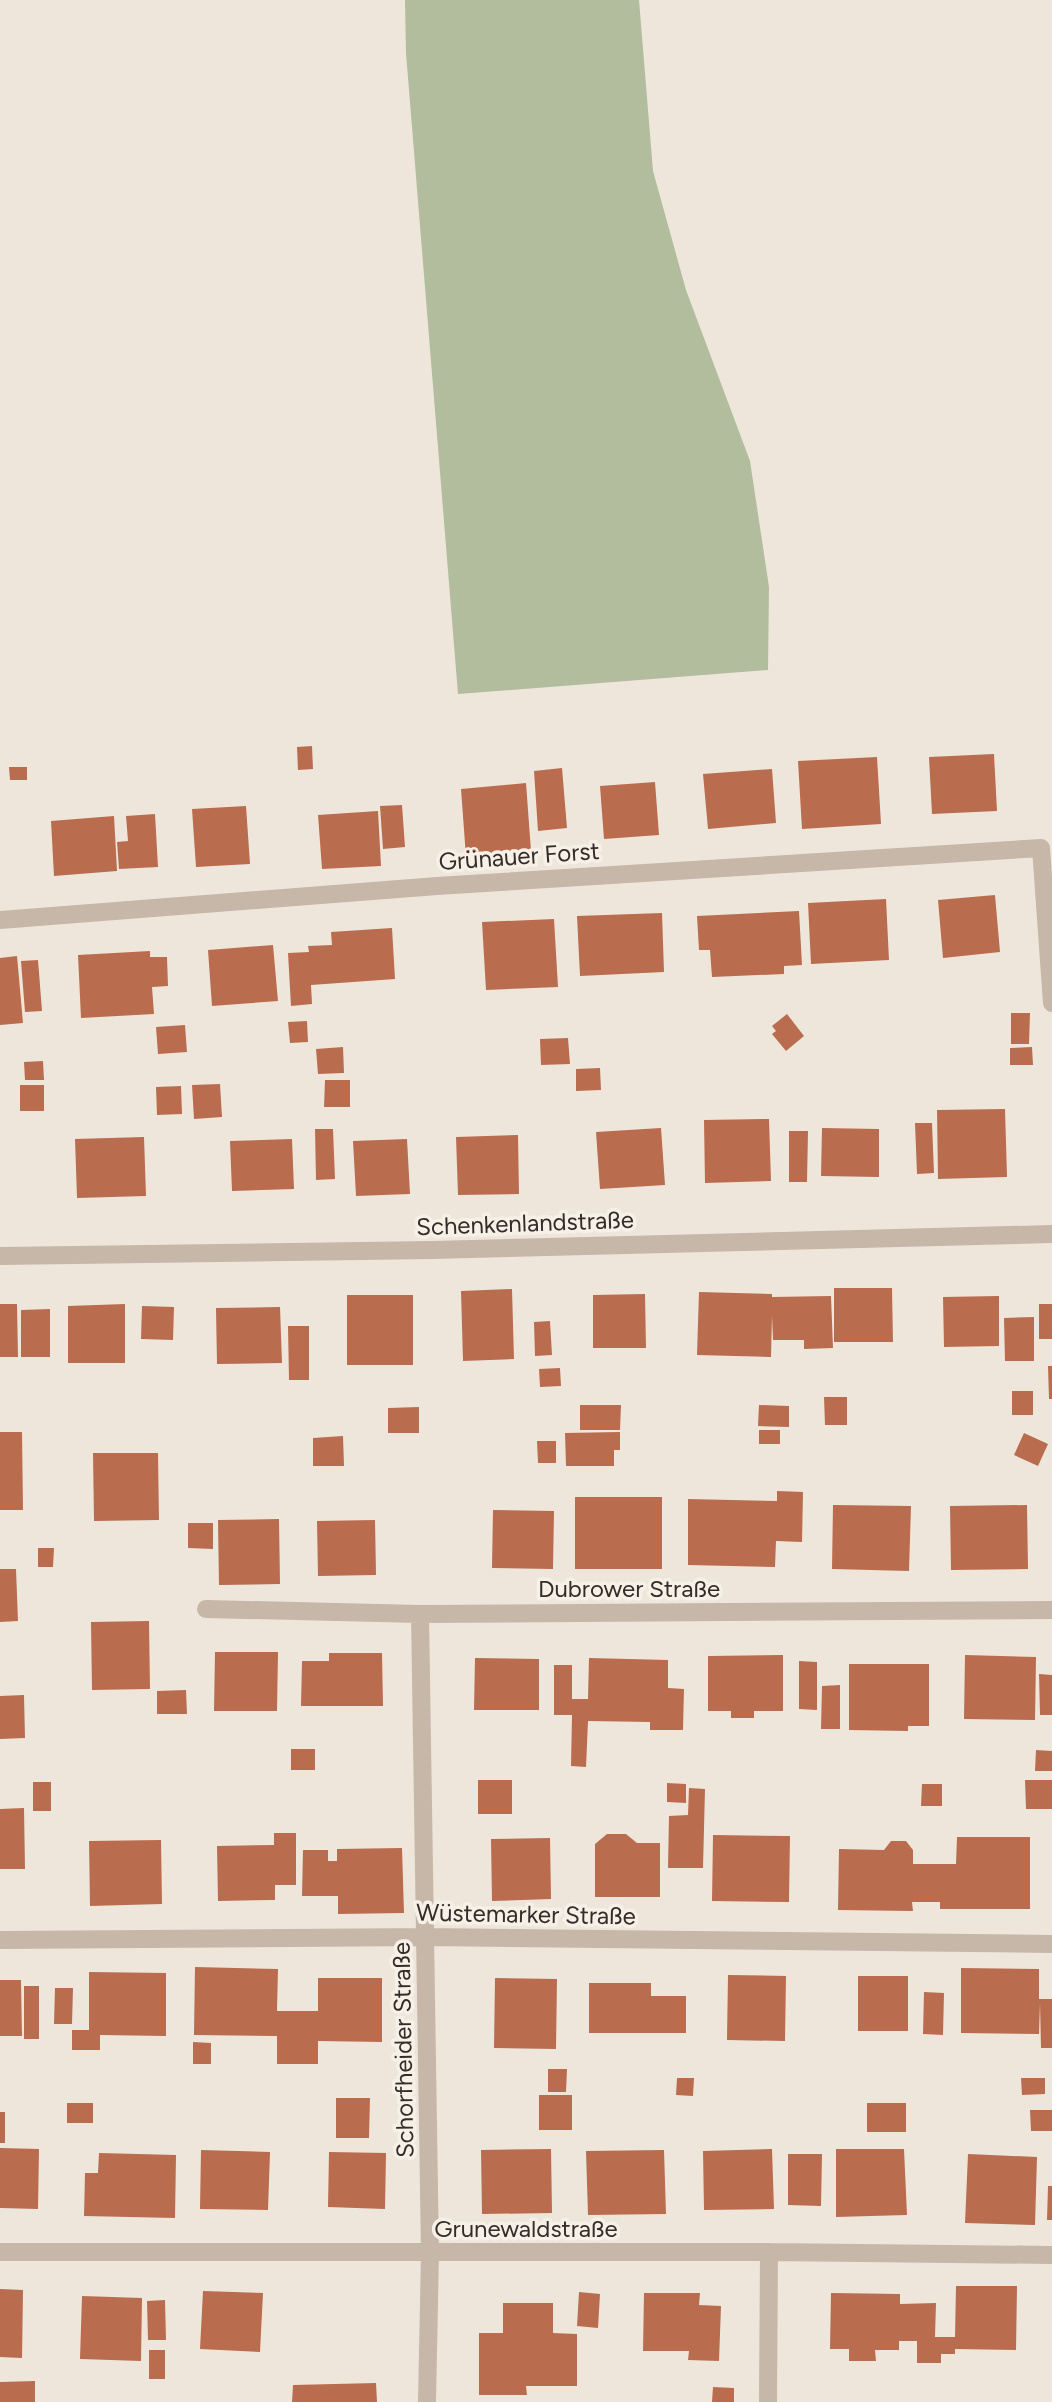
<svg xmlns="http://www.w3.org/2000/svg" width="1052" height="2402" font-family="Figtree,sans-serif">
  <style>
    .green { fill: #b1bd9d }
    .building { fill: #ba6c4e }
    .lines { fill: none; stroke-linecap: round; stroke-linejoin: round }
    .minor { stroke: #c6b7a8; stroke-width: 18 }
    .labels { text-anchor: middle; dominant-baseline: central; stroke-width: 7; stroke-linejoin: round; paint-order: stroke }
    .street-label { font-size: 24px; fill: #342c28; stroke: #f7f0e7 }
  </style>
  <rect width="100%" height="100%" fill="#efe6db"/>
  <!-- green -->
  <path class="green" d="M405 0H639L653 171 686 290 750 461 769 587 768 670 458 694 406 53Z"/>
  <!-- building -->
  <path class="building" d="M312 746 313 769 298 770 297 747Z
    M994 754 997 811 932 814 929 757Z
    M877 757 881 824 802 829 798 761Z
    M9 767H27V780H10Z
    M562 768 567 828 538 831 534 771Z
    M772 769 776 823 708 829 703 774Z
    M655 782 659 835 604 839 600 786Z
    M526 783 531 851 466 857 461 789Z
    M402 805 405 847 383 849 380 806Z
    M246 806 250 864 196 867 192 809Z
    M378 811 381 866 322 869 318 815Z
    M155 814 158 867 119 869 117 842 128 841 126 816Z
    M114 816 117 871 54 876 51 821Z
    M995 895 1000 952 943 958 938 900Z
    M886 899 889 960 811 964 808 903Z
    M799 911 802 965 784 966V974L712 977 710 950H699L697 916Z
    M662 913 664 972 580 976 577 916Z
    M554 919 558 987 486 990 482 922Z
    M392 928 395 979 311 985 312 1004 291 1006 288 953 309 952 308 946 332 945 331 932Z
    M273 945 278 1001 212 1006 208 950Z
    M150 951V957H167L168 986 152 987 154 1014 81 1018 78 955Z
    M17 956 23 1023 0 1025V958Z
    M38 960 42 1011 25 1012 21 961Z
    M1011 1013H1030L1029 1044H1011Z
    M787 1014 804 1036 786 1051 772 1034 776 1031 772 1026Z
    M307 1021 308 1042 290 1043 288 1022Z
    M185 1025 187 1052 158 1054 156 1027Z
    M568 1038 570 1064 541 1065 540 1039Z
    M343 1047 344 1073 318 1074 316 1049Z
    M1032 1047 1033 1065H1010V1048Z
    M43 1061 44 1080H25L24 1062Z
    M600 1068 601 1090 576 1091V1069Z
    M325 1080H350V1107H324Z
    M220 1084 222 1117 194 1119 192 1085Z
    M20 1085H44V1111H20Z
    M181 1086 182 1114 157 1115 156 1087Z
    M1005 1109 1007 1177 938 1179 937 1110Z
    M769 1119 771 1181 705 1183 704 1120Z
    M915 1123H932L934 1173 917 1174Z
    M661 1128 665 1185 600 1189 596 1132Z
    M822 1128 879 1129V1177L821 1176Z
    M315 1129H333L335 1179 316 1180Z
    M789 1131H808L807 1182H789Z
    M518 1135 519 1194 458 1195 456 1137Z
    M144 1137 146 1196 77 1198 75 1139Z
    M292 1139 294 1189 232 1191 230 1141Z
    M407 1139 410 1194 356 1196 353 1141Z
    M834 1288H892L893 1342H834Z
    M512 1289 514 1359 463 1361 461 1291Z
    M699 1292 772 1294V1297L831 1296 833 1348 804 1349V1340H773L772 1315 771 1357 697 1355Z
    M645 1294 646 1348H593V1295Z
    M347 1295H413V1365H347Z
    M999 1296V1346L944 1347 943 1297Z
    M0 1304H17L18 1357H0Z
    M125 1304V1363H68V1306Z
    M1039 1304H1052V1339H1039Z
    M142 1306 174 1307 173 1340 141 1339Z
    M280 1307 282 1363 217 1364 216 1308Z
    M50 1309V1357H21V1310Z
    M1034 1317V1361H1005L1004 1318Z
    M550 1321 552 1355 535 1356 534 1322Z
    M288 1326H309V1380H289Z
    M1048 1366H1052V1399H1049Z
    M560 1368 561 1386 540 1387 539 1369Z
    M1012 1391H1033V1415H1012Z
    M824 1397H847V1425H825Z
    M580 1405H621L620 1430H580Z
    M759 1405 789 1406V1427L758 1426Z
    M419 1407V1433H388V1408Z
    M759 1430H780V1444H759Z
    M0 1432H22L23 1510H0Z
    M620 1432V1450H614V1466H566L565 1433Z
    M1024 1433 1048 1444 1038 1466 1014 1455Z
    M343 1436 344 1466H313V1438Z
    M537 1441H556V1463H538Z
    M93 1453H158L159 1520 94 1521Z
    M777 1491 803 1492 802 1542 776 1541 775 1567 688 1565V1499L777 1501Z
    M575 1497H662V1569H575Z
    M833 1505 911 1506 909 1571 832 1569Z
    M1027 1505 1028 1569 951 1570 950 1506Z
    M493 1510 554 1511 553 1569 492 1568Z
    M279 1519 280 1584 219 1585 218 1520Z
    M375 1520 376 1575 318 1576 317 1521Z
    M188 1523H213V1549L188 1548Z
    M38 1548H54L53 1567H38Z
    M0 1569H16L18 1621 0 1622Z
    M149 1621 150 1689 92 1690 91 1622Z
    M215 1652H278L277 1711H214Z
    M329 1653H382L383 1706H301L302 1661H329Z
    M783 1655V1711H754V1718H731V1711H708V1656Z
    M965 1655 1036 1657 1035 1720 964 1719Z
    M475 1658 539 1659V1710H474Z
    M589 1658 668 1660V1688L684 1689 683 1730H650V1722L588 1721 586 1767 571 1766 572 1715H554V1665H572V1699H588Z
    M799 1661 817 1662V1710L799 1709Z
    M849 1664H929V1726H908V1731L849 1730Z
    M1039 1674 1052 1675V1715H1040Z
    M840 1685V1729H821L822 1686Z
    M186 1690 187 1714H157V1691Z
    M24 1695 25 1738 0 1739V1696Z
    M291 1749H315V1770H291Z
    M1036 1750 1052 1751V1771H1035Z
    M478 1780H512V1814H478Z
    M1025 1780H1052V1809H1026Z
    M33 1782H51V1811H33Z
    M667 1783 686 1784V1803L667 1802Z
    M922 1784H942V1806H921Z
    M689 1788 705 1789 703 1868H668L669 1816 688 1815Z
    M24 1808 25 1869H0V1809Z
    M274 1833H296V1885H275V1900L218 1901 217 1846 274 1845Z
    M607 1834H626L637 1843H660V1897H595V1844Z
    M713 1835 790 1836 789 1902 712 1901Z
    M957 1837H1030V1909H940V1902H912L913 1911 838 1910 839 1849 884 1850 891 1841H906L913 1850V1864H956Z
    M550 1838 551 1899 492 1901 491 1839Z
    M161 1840 162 1904 90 1906 89 1841Z
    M402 1848 404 1913 338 1914V1896H302L303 1850H328V1861H337V1849Z
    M195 1967 278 1969 277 2011H318V1978H382V2042L318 2041V2064H277V2036L194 2035Z
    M961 1968 1039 1969V1999H1052V2048H1041L1040 2003 1039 2034 961 2033Z
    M89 1972 166 1973V2036L100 2035V2050H72V2030H89Z
    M728 1975 786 1976 785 2041 727 2040Z
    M858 1976H908V2031H858Z
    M495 1978 557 1979 556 2049 494 2048Z
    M0 1980H21L22 2036H0Z
    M589 1983H651V1996H686V2033H589Z
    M24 1986H39V2039H24Z
    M55 1988H73L72 2024H54Z
    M924 1992 944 1993 943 2035 923 2034Z
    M193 2042 211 2043V2064H193Z
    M548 2069H567L566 2092H548Z
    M677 2078H694L693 2096 676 2095Z
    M1021 2078H1045V2094L1022 2095Z
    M539 2095H572V2130H539Z
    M336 2098H370L369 2138H336Z
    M67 2103H93V2123H67Z
    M867 2103H906V2132H867Z
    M1030 2110H1052V2131H1031Z
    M0 2112H5V2143H0Z
    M0 2148 39 2149 38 2209 0 2208Z
    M551 2149 552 2213 482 2214 481 2150Z
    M772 2149 774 2209 704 2210 703 2151Z
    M836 2149H904L907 2215 836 2217Z
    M201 2150 270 2152 268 2210 200 2209Z
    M664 2150 666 2214 588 2215 586 2151Z
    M329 2152 386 2153 385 2209 328 2207Z
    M99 2153 176 2155 175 2218 84 2216 85 2173H98Z
    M788 2154H822L821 2206 788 2205Z
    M968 2154 1037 2157 1035 2225 965 2223Z
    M1048 2186H1052V2220H1047Z
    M956 2286H1017L1016 2350 955 2349V2354H941V2363H917V2341H899V2350H875L876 2361H849V2349H830L831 2293 900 2294V2304L936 2303 935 2337H955Z
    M0 2289 23 2290 22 2358 0 2357Z
    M203 2291 263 2293 260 2352 200 2349Z
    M579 2292 600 2294 598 2328 577 2326Z
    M644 2293H700L699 2305 721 2306 719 2361 688 2360 689 2351H643Z
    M82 2296 142 2298 141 2361 80 2359Z
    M165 2300 166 2340H148L147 2301Z
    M503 2303H553V2333L577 2334V2386H526L527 2395H479V2333H503Z
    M149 2350H165V2379H149Z
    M35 2381V2402H0V2382Z
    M376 2383 377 2402H292L293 2385Z
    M713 2387 734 2388V2402H712Z"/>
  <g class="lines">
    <!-- minor -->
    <path class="minor" d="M0 920 437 886 1041 848 1052 1003
      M0 1256 432 1250 1052 1234
      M206 1609 420 1614 1052 1610
      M420 1614 430 2253 427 2402
      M0 1940 426 1937 1052 1944
      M0 2252H769L1052 2255
      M768 2402 769 2252"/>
  </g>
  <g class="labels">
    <!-- street labels -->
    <g class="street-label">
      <text transform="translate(519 856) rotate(-4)">Grünauer Forst</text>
      <text transform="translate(525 1223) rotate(-2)">Schenkenlandstraße</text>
      <text x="629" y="1588">Dubrower Straße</text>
      <text transform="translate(526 1914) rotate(1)">Wüstemarker Straße</text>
      <text transform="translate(403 2050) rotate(-91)">Schorfheider Straße</text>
      <text x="526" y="2228">Grunewaldstraße</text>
    </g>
  </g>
</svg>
